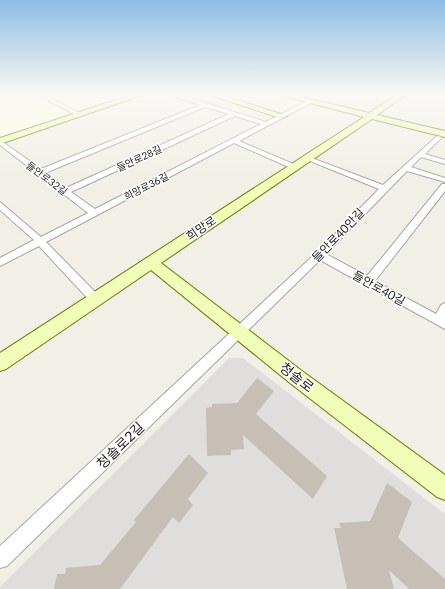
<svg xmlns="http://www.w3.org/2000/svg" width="445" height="589" font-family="Lato,'Noto Sans KR',sans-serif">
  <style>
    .residential { fill: #dfdedd }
    .education { fill: #fbffe2 }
    .building { fill: #c6bfb5 }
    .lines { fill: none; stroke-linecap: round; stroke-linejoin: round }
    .street-casing { stroke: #a7a7a7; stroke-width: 2 }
    .secondary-casing { stroke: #5f7f00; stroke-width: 2 }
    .street { fill: #fff; fill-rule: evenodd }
    .secondary { fill: #f1feb8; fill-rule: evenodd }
    .labels { text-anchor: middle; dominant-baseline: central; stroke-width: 3; stroke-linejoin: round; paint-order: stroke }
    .far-street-label { font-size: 10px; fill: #202020; stroke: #fff }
    .street-label { font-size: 12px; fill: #202020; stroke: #fff }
    .near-street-label { font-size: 14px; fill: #202020; stroke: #fff }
  </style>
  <rect width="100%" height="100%" fill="#f2efe6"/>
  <!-- residential -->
  <path class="residential" d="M229 358H243L445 514V589H0V587Z"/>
  <!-- education -->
  <path class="education" d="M0 95H34L69 114 68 117 0 139Z
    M46 95H133L83 112H79Z"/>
  <!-- building -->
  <path class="building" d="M257 378 274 391 256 414 327 476 313 499 243 435 244 449 231 450V455L207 456 206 408 212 407V404L237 403Z
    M189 454 208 473 188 499 193 505 179 523 173 517 120 589H54L57 574H65L66 568 100 565 136 522 134 520Z
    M387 483 412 502 398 538 445 579V589H409L389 570 394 589H347L334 528H341L339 523 370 521Z"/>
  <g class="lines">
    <!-- street casing -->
    <g class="street-casing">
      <path id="street" d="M38 95H45L83 115 78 116Z
        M171 95H180L266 122 307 101H311V103L239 141 298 166 291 168 234 143 46 242 99 296 101 299 99 302H91L39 246 0 266V258L34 240 0 210V202L41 237 88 213 0 145V140L41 169 200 105ZM205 107 229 114 66 188 45 173ZM235 116 261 124 95 209 71 192Z
        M437 136 442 137 425 154 445 160V164L421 157 411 167 445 178V182L407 171 326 254 367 276 442 184H445V191L375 281 436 314 441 305 445 303V329L320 260 7 566 0 568V546L316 253 379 189 305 159V157H309L383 185Z"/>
    </g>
    <!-- secondary casing -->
    <g class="secondary-casing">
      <path id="secondary" d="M131 95H142L0 144V138Z
        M210 95H222L287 116 280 118Z
        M280 95H294L369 113 397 95H405L377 115 445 131V137L372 119 161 263 302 371 445 475V500L437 497 290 383 151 270 6 369 0 371V353L364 117Z"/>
    </g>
    <!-- street -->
    <use href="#street" class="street"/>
    <!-- secondary -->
    <use href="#secondary" class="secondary"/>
  </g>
  <!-- sky -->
  <linearGradient id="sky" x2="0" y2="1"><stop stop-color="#8dbde6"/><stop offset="0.53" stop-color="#f9f8f4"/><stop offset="1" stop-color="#f9f8f4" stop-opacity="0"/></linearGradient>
  <rect width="445" height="178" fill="url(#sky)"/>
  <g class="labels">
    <!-- far-street labels -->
    <g class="far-street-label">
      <text transform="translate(139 158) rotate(-25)">들안로28길</text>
      <text transform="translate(47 178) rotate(37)">들안로32길</text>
      <text transform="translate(146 186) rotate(-27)">희망로36길</text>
    </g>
    <!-- street labels -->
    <g class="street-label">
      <text transform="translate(201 228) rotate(-34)">희망로</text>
      <text transform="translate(338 235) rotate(-46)">들안로40안길</text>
      <text transform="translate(379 288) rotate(29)">들안로40길</text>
    </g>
    <!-- near-street labels -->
    <g class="near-street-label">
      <text transform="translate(297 377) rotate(38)">청솔로</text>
      <text transform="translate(120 445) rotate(-44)">청솔로2길</text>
    </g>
  </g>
</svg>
